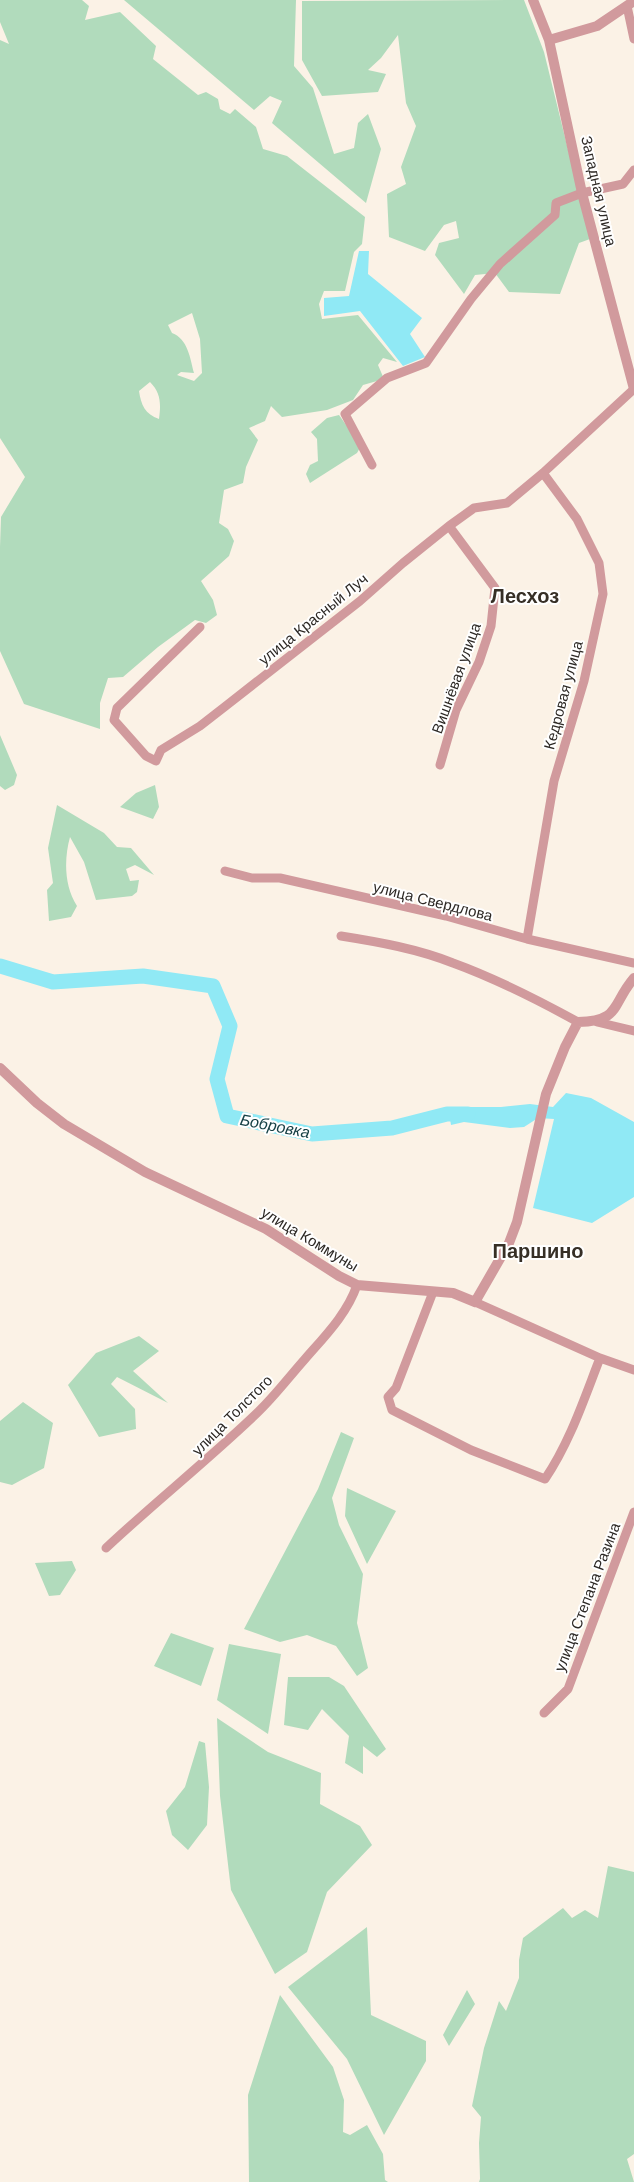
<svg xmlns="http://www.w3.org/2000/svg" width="634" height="2182" font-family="Arial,sans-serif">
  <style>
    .green { fill: #b1dbbc; fill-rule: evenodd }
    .water { fill: #90e9f5 }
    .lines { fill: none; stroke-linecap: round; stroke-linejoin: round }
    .river { stroke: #90e9f5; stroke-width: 15 }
    .minor { stroke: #d19a9d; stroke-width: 9 }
    .tertiary { stroke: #d19a9d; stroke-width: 10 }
    .labels { text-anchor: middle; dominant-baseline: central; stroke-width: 4; stroke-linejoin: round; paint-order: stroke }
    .street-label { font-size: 15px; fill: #2d2925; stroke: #fff }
    .water-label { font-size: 16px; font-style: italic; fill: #174146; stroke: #fff }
    .district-label { font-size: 20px; font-weight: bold; fill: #362f26; stroke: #fff }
  </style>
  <rect width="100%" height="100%" fill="#fbf2e6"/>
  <!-- green -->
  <path class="green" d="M0 0H82L89 6 85 20 120 12 156 46 153 59 198 95 206 92 218 99 220 109 230 114 235 109 256 127 263 149 287 156 365 217 362 244 354 252 345 291H324L319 304 322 319 358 315 397 362 383 358 378 365 384 379 363 385 353 400 327 410 282 417 271 406 265 421 249 428 258 440 246 467 243 483 224 490 219 523 228 529 234 541 229 556 201 581 213 600 217 615 206 623 195 620 158 647 123 677 108 678 100 703V729L24 704 0 651V547L1 517 25 477 0 438V40L9 44 0 22ZM192 313 200 339 202 373 194 381 177 375 181 372 194 373C190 358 188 339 172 333L168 325ZM150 382C161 393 161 404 159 419 145 414 141 405 139 391Z
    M124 0H296L294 66 313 88 334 154 354 148 358 123 368 114 381 149 366 203 272 123 282 101 270 96 254 110Z
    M524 0 544 52 590 239 579 243 560 294 509 292 495 273 475 275 464 294 435 255 439 243 459 238 456 221 444 225 425 251 389 237 387 194 406 184 401 167 416 126 406 103 398 35 381 58 368 70 386 74 378 92 322 96 302 60V1Z
    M339 415 361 446 357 453 310 483 306 474 310 465 318 461 317 439 311 432 327 418Z
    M0 735 17 775 14 785 5 790 0 786Z
    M155 785 159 807 153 819 120 807 136 793Z
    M57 805 104 833 117 847 131 848 154 875 135 865 126 869 130 881 139 880 137 892 132 896 96 900 84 862 70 837C64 859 64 886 77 906L71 917 49 921 47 890 53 883 48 848Z
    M139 1336 159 1351 133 1371 168 1403 117 1377 111 1384 135 1409 136 1429 99 1437 68 1385 96 1353Z
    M23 1402 53 1423 44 1468 12 1485 0 1482V1421Z
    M341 1432 354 1438 332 1498 339 1525 363 1574 357 1623 368 1668 357 1676 336 1646 307 1635 280 1642 244 1629 318 1489Z
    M347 1488 396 1511 367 1564 345 1516Z
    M72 1561 76 1570 60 1595 49 1596 35 1563Z
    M171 1633 214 1648 201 1686 154 1666Z
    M229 1644 281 1654 268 1734 217 1700Z
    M288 1677H329L344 1686 386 1749 377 1757 363 1746V1774L345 1763 349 1736 322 1709 308 1730 284 1725Z
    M217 1718 268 1752 321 1773 320 1804 360 1826 372 1845 327 1892 307 1952 275 1974 231 1890 220 1796Z
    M199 1741 205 1743 209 1787 207 1825 188 1850 172 1835 166 1811 185 1787Z
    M608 1866 634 1872V2154L627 2159 634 2182H479L480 2179 479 2143 481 2117 472 2106 484 2048 499 2001 506 2011 519 1978V1960L523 1938 563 1908 572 1918 585 1910 598 1918Z
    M367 1927 371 2015 426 2041V2061L384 2135 347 2059 288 1987Z
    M467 1990 475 2004 449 2046 443 2035Z
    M280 1995 333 2067 344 2100 343 2132 350 2135 367 2125 383 2154 385 2180 388 2182H249L248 2095Z"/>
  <!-- water -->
  <path class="water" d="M359 251H369L368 274 422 318 410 334 425 357 403 366 360 311 324 316V298L349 296Z
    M566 1093 591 1098 634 1122V1197L592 1223 533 1208 554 1119 538 1118 524 1127 510 1128 464 1122 451 1125 448 1107H501L530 1104 553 1107Z"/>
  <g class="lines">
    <!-- river -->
    <path class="river" d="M0 966 53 982 143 976 213 986 230 1026 217 1079 227 1116 312 1134 392 1128 447 1114H468"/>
    <!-- minor -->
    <path class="minor" d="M627 6 634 39
      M372 465 345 414 387 378 426 363 471 299 500 264 555 215 556 203 582 193 623 184 634 170
      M200 627 117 708 114 720 146 756 156 761 161 750 200 726 227 705 360 601 403 563 449 526 474 508 507 503 543 473 634 389
      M440 765 456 710 479 662 491 626 495 588 449 526
      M225 871 252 878H280L446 916 527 939 634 963
      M341 936C379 942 418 949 453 963 497 979 538 1000 578 1022
      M527 939 554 781 584 681 603 594 599 563 577 519 543 473
      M597 1022 634 1031
      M433 1292 396 1388 388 1397 392 1410 471 1450 545 1479C570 1442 584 1399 600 1358
      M475 1302 600 1358 634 1370
      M106 1548C155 1502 208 1460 257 1413 274 1397 289 1377 305 1359 325 1336 347 1314 357 1285
      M544 1713 568 1689 634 1512"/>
    <!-- tertiary -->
    <path class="tertiary" d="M533 0 549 40 582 193 634 389
      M549 40 597 26 634 1
      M0 1068 37 1103 64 1124 145 1172 266 1229 339 1276 357 1285 453 1293 475 1302 509 1243 517 1222 546 1094 565 1047 578 1022C621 1021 611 1005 634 978"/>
  </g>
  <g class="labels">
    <!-- street labels -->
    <g class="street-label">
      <text transform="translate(599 191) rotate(77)">Западная улица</text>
      <text transform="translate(313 619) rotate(-39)">улица Красный Луч</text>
      <text transform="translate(456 678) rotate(-70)">Вишнёвая улица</text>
      <text transform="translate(563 695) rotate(-75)">Кедровая улица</text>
      <text transform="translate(433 901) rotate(14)">улица Свердлова</text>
      <text transform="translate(310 1239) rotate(31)">улица Коммуны</text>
      <text transform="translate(232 1415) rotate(-45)">улица Толстого</text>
      <text transform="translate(587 1597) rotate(-69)">улица Степана Разина</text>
    </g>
    <!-- water labels -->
    <g class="water-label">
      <text transform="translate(275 1126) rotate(11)">Бобровка</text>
    </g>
    <!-- district labels -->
    <g class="district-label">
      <text x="525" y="596">Лесхоз</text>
      <text x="538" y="1251">Паршино</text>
    </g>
  </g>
</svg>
